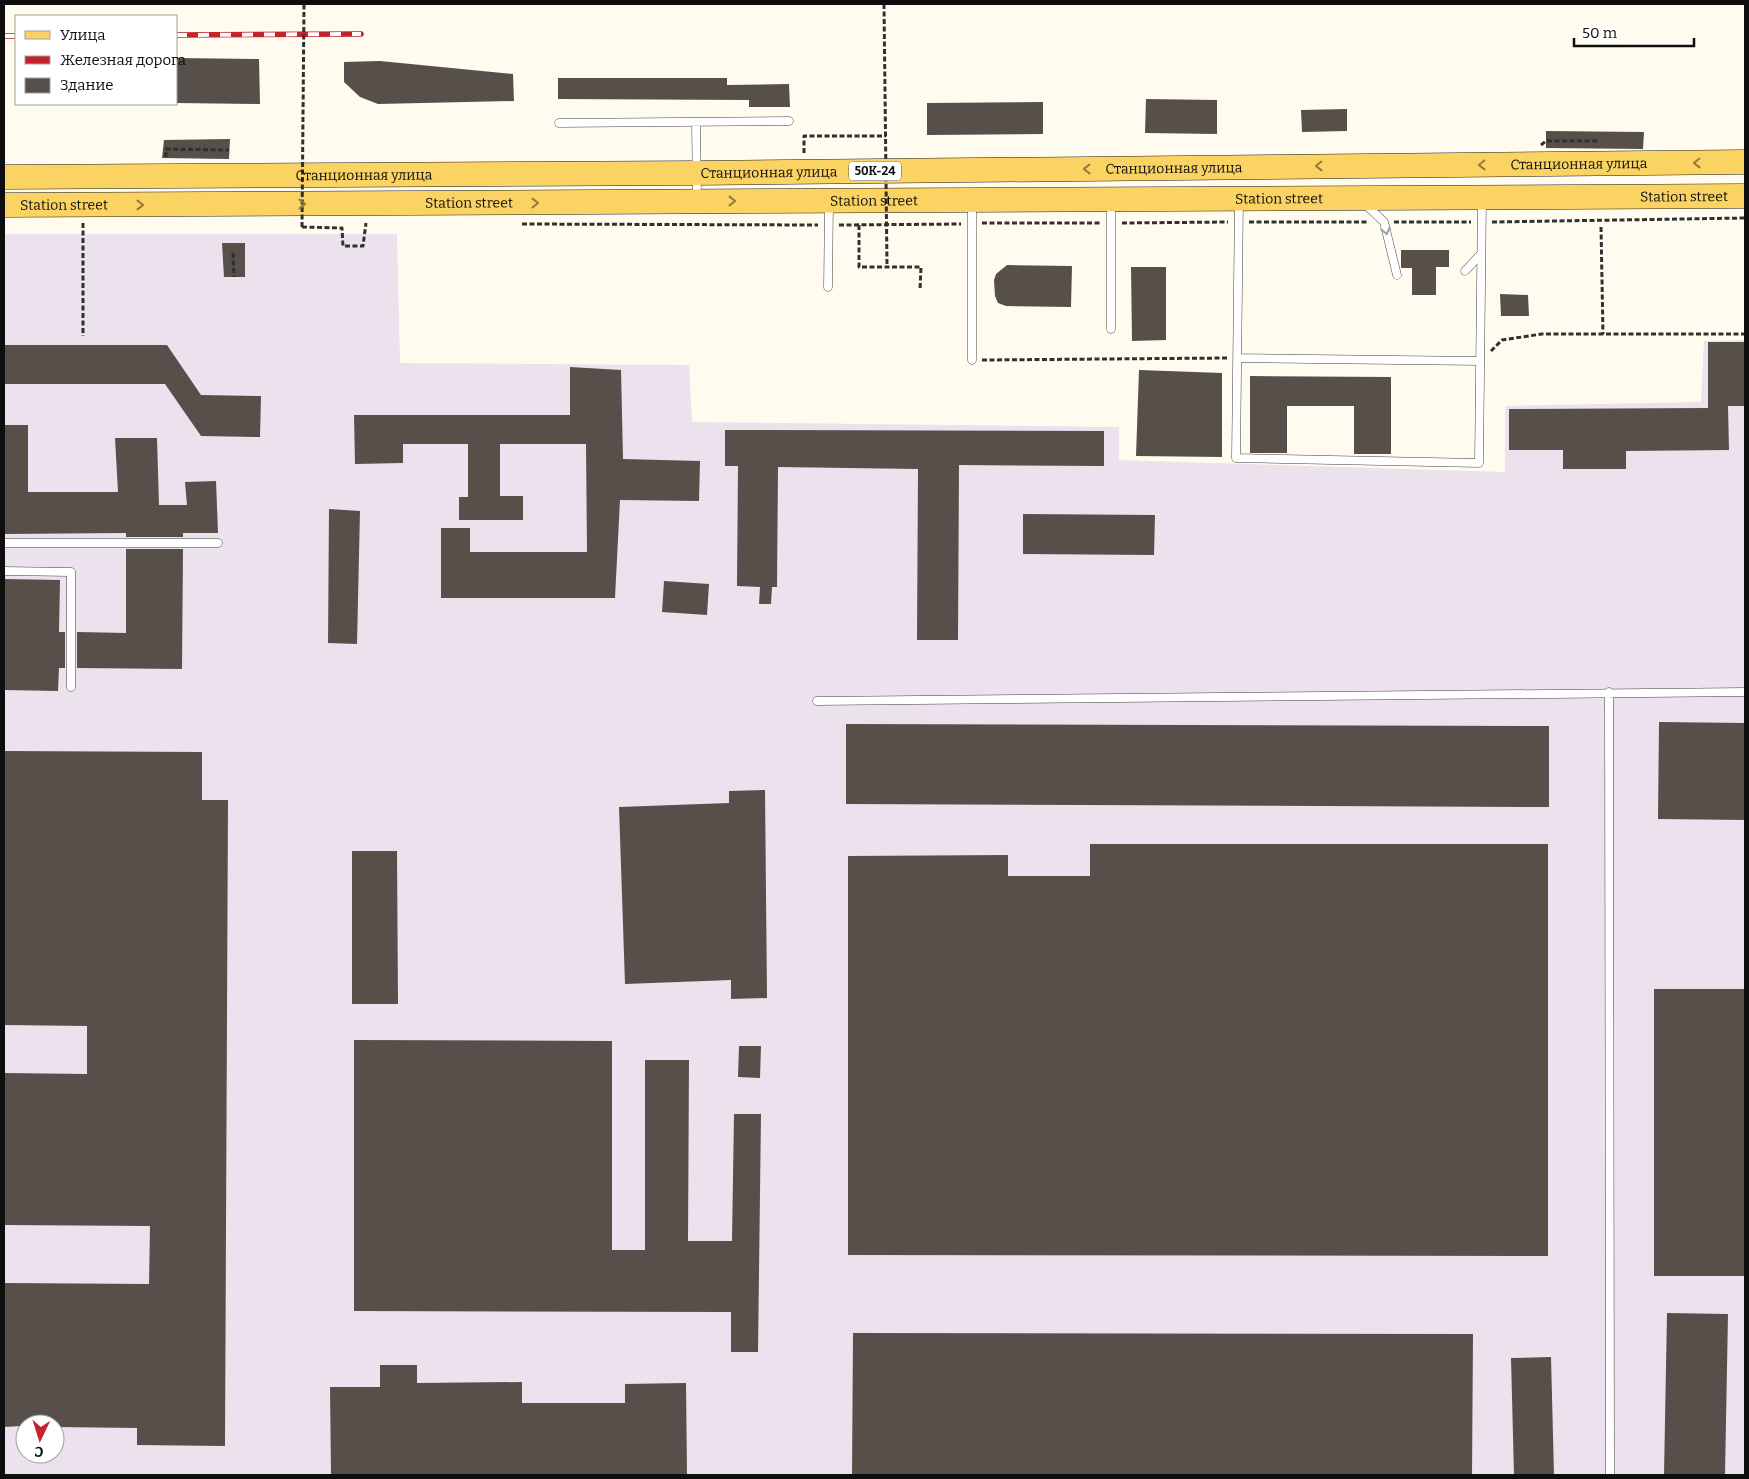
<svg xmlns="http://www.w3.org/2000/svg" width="1749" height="1479" font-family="Bitter,serif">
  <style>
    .industrial { fill: #ece2ed; fill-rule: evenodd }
    .building { fill: #574f4a }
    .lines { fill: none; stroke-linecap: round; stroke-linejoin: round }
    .lane-casing { stroke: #414141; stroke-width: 9 }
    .primary-casing { stroke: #1f1f1f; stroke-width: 25 }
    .path { stroke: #303030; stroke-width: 3; stroke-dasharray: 5 2.5; stroke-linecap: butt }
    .lane { stroke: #fff; stroke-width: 8 }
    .primary { stroke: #fbd363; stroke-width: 24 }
    .rail-casing { stroke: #c2232d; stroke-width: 5.5 }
    .rail { stroke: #fff; stroke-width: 4; stroke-dasharray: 11; stroke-linecap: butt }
    .path-bridge { stroke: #303030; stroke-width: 3; stroke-dasharray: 5 2.5; stroke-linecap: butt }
    .oneway { stroke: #907a3d }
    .oneway2 { stroke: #9f9f9f }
    .labels { text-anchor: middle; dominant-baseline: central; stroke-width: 5; stroke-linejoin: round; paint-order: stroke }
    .shield { fill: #fff; stroke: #565656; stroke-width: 1 }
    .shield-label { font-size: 12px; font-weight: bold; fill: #0e0e0e }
    .street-label { font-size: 14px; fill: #0e0e0e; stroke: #fff }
  </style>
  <rect width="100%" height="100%" fill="#fffcef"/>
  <!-- industrial -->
  <path class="industrial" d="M4 234H397L400 363 689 365 692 422 1119 427V460L1505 472V406L1701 402 1704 341 1745 340V1475H4ZM25 1424H55V1454H25Z"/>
  <!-- building -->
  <path class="building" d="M176 58 259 59 260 104 176 103Z
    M380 61 513 74 514 101 378 104 360 97 344 82V62Z
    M558 78H727V85L789 84 790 107H749V100L558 99Z
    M1146 99 1217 100V134L1145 133Z
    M1043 102V134L927 135V103Z
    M1347 109V131L1302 132 1301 110Z
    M1546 131 1644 132 1643 149 1546 148Z
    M230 139 229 159 162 158 164 140Z
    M222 243H245V277H224Z
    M1401 250H1449V267H1436V295H1412V268H1401Z
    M1007 265 1072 266 1071 307 1006 306 998 303 995 296 994 280 996 274Z
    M1131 267H1166V340L1132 341Z
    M1500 294 1528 295 1529 316H1501Z
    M1708 342H1745V406H1728L1729 450 1626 451V469H1563V450H1509V409L1708 408Z
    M4 345H167L201 395 261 396 260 437 201 436 165 384H4Z
    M570 367 621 370 623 459 700 461 699 501 620 500 615 598H441V528H470V552H587L586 444H500V496H523V520H459V497H468V444H403V463L355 464 354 415H570Z
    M1139 370 1222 373V457L1136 456Z
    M1250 376 1391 377V454H1354V406H1287V453H1250Z
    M4 425H28V492H118L115 438H157L159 505H187L185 482 216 481 218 533H183V537H126V533L4 534Z
    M725 430 1104 431V466L959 465 958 640H917L918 469 778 467 777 587H772L771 604H759L760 587 737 586 738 466H725Z
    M329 509 360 511 357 644 328 643Z
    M1023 514 1155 515 1154 555 1023 554Z
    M126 549H183L182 669 77 668V632L126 633Z
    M4 579 60 580 59 632H65V668H59L58 691 4 690Z
    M664 581 709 584 707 615 662 612Z
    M1659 722 1745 723V820L1658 819Z
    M846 724 1549 726V807L846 804Z
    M4 751 202 752V800H228L225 1446 137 1445V1428L55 1427V1424L4 1427V1283L149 1284 150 1226 4 1225V1073L87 1074V1026L4 1025Z
    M765 790 767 998 731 999V980L625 984 619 807 729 803V791Z
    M1090 844H1548V1256L848 1255V856L1008 855V876H1090Z
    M352 851H397L398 1004H352Z
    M1654 989H1745V1276H1654Z
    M354 1040 612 1041V1250H645V1060H689L688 1241H732L734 1114H761L758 1352H731V1312L354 1311Z
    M739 1046H761L760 1078 738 1077Z
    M1667 1313 1728 1314 1725 1475H1664Z
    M853 1333 1473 1334 1472 1475H852Z
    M1551 1357 1554 1475H1514L1511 1358Z
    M380 1365H417V1383L522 1382V1403H625V1384L686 1383 687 1475H331L330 1387H380Z"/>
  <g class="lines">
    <!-- lane casing -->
    <g class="lane-casing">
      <path id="lane" d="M696 122 697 200
        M559 123 789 121
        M1239 200 1236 458 1479 463 1482 200
        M1111 201V329
        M1365 204 1384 222 1397 275
        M1465 271 1481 254
        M828 287 829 203
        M1239 358 1480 361
        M972 360V203
        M4 543H218
        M4 571 71 572V687
        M1609 692 1610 1475
        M817 701 1745 692"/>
    </g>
    <!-- primary casing -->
    <g class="primary-casing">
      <g id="primary">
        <path id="s1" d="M4 177 696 173 1745 162"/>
        <path id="s2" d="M4 205 1745 196"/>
      </g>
    </g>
    <!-- path -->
    <path class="path" d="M1541 145 1546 141H1599
      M804 153V136H886
      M166 157V149L229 150
      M1249 222H1368
      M1394 222H1471
      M1492 222 1745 218
      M83 223V336
      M982 223H1101
      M1122 223 1228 222
      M522 224 818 225
      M839 225 961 224
      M859 225V267H921L920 290
      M302 227 342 228 343 246H363L366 223
      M1601 227 1603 334
      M233 253 234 277
      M1491 351 1502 340 1542 334H1745
      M982 360 1228 358"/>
    <!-- lane -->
    <use href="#lane" class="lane"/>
    <!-- primary -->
    <use href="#primary" class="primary"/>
    <!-- rail casing -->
    <g class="rail-casing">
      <path id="rail" d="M176 35 361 34
        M4 36H16"/>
    </g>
    <!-- rail -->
    <use href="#rail" class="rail"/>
    <!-- path-bridge -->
    <path class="path-bridge" d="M884 4 887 266
      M302 227 304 4"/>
  </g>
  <!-- one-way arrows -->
  <defs><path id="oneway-chevron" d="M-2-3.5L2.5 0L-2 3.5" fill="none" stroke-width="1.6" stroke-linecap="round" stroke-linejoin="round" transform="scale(1.25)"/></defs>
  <g class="oneway">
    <use href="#oneway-chevron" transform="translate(1697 163) rotate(179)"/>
    <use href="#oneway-chevron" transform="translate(1482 165) rotate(179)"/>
    <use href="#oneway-chevron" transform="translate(1319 166) rotate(179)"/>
    <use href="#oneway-chevron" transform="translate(1087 169) rotate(179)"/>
    <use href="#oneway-chevron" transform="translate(732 201)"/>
    <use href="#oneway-chevron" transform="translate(535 203)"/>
    <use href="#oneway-chevron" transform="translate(302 204)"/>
    <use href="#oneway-chevron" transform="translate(140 205)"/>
  </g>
  <use class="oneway2" href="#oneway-chevron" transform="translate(1386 231) rotate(77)"/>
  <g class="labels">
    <!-- shield labels -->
    <rect class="shield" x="849" y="161.5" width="52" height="19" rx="4"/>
    <g class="shield-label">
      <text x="875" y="171">50К-24</text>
    </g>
    <!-- street labels -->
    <g class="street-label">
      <text stroke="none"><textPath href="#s1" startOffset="1575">Станционная улица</textPath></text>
      <text stroke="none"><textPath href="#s1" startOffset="1170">Станционная улица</textPath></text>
      <text stroke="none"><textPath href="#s1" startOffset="765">Станционная улица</textPath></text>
      <text stroke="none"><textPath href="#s1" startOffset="360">Станционная улица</textPath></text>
      <text stroke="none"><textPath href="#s2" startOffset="1680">Station street</textPath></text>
      <text stroke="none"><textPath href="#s2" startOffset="1275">Station street</textPath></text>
      <text stroke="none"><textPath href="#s2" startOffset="870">Station street</textPath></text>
      <text stroke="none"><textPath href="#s2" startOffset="465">Station street</textPath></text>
      <text stroke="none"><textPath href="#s2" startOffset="60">Station street</textPath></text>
    </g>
  </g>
  <!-- border -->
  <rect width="1749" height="1479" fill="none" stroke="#0e0e0e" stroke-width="10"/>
  <!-- legend -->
  <rect x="15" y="15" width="162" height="90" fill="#ffffff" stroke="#9f9f9f"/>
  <rect x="25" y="31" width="25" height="8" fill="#fbd363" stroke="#9f9f9f"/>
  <text x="60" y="40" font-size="15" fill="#0e0e0e">Улица</text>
  <rect x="25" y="56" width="25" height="8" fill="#c2232d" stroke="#9f9f9f"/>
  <text x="60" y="65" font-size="15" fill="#0e0e0e">Железная дорога</text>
  <rect x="25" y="78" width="25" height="15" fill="#574f4a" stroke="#9f9f9f"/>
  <text x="60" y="90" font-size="15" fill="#0e0e0e">Здание</text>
  <!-- north arrow -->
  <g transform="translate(40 1439) rotate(184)"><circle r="24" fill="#ffffff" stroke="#9f9f9f"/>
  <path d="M0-4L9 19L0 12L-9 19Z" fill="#c2232d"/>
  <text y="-8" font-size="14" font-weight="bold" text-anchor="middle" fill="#0e0e0e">С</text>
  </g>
  <!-- scale -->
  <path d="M1574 38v8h120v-8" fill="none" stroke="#0e0e0e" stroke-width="2.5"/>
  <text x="1582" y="38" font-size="15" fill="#0e0e0e" stroke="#ffffff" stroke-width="4" paint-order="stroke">50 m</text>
</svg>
